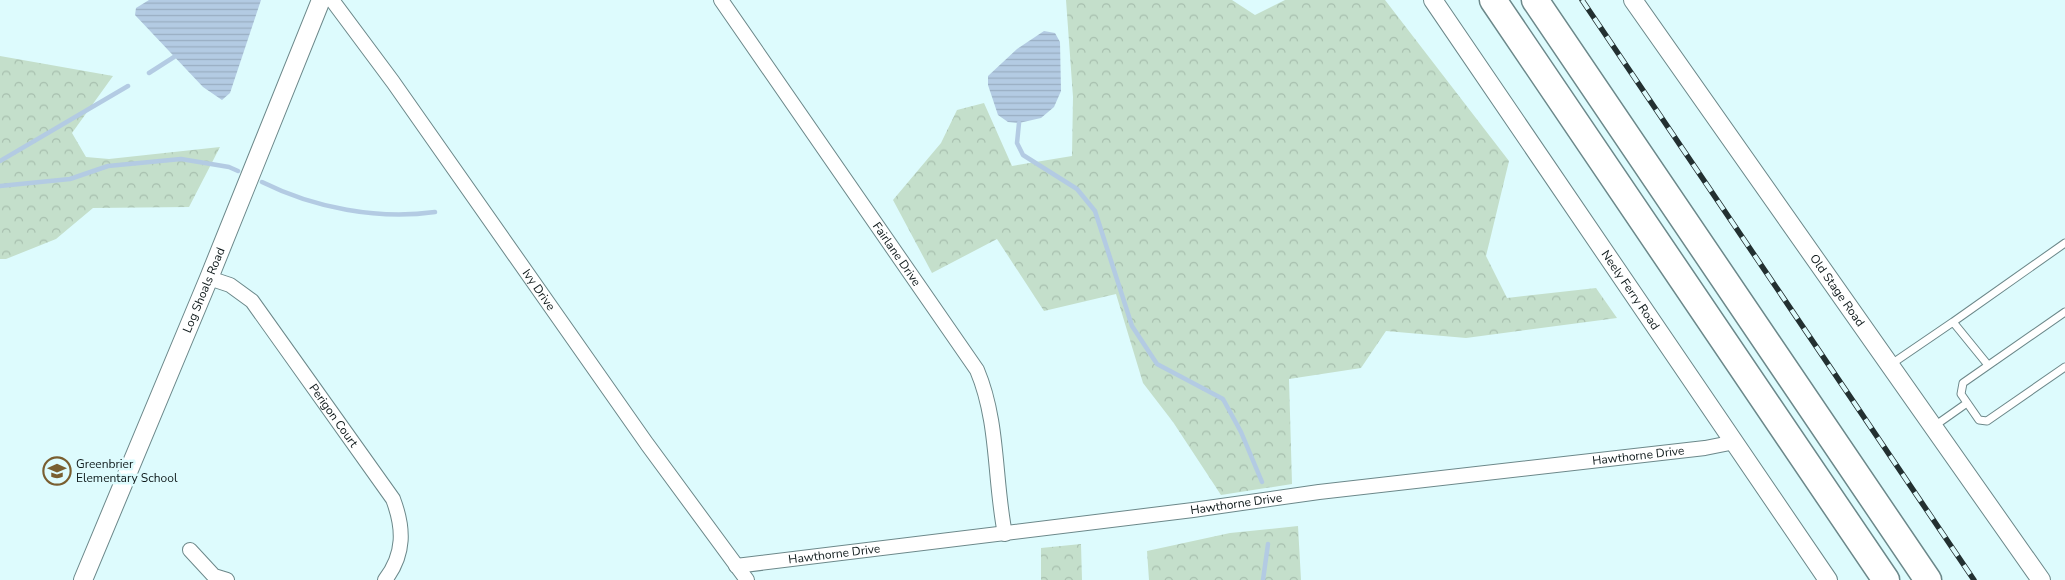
<svg xmlns="http://www.w3.org/2000/svg" width="2065" height="580" font-family="'Nunito Sans',sans-serif">
  <style>
    .forest { fill: url(#forest-crowns) }
    .water { fill: url(#water-rules) }
    .lines { fill: none; stroke-linecap: round; stroke-linejoin: round }
    .stream { stroke: #b3cbe3; stroke-width: 4.5 }
    .service-casing { stroke: #6c888a; stroke-width: 9 }
    .minor-casing { stroke: #6c888a; stroke-width: 16 }
    .tertiary-casing { stroke: #6c888a; stroke-width: 20 }
    .motorway-casing { stroke: #6c888a; stroke-width: 29 }
    .service { stroke: #fff; stroke-width: 7 }
    .minor { stroke: #fff; stroke-width: 14 }
    .tertiary { stroke: #fff; stroke-width: 18 }
    .motorway { stroke: #fff; stroke-width: 26 }
    .rail-casing { stroke: #233031; stroke-width: 5.5 }
    .rail { stroke: #ddfbfd; stroke-width: 4; stroke-dasharray: 11; stroke-linecap: butt }
    .labels { text-anchor: middle; dominant-baseline: central; stroke-width: 5; stroke-linejoin: round; paint-order: stroke }
    .street-label { font-size: 12px; fill: #0e191a; stroke: #ddfbfd }
    .poi-label { font-size: 12px; fill: #0e191a; stroke: #ddfbfd; text-anchor: start }
  </style>
  <defs>
    <pattern id="forest-crowns" width="20" height="18" patternUnits="userSpaceOnUse" patternTransform="scale(1.25)"><rect width="20" height="18" fill="#c4dfcb"/><path d="M2 6a3 3 0 1 1 6 0M12 15a3 3 0 1 1 6 0" fill="none" stroke="#a7bfae"/></pattern>
    <pattern id="water-rules" width="6" height="5" patternUnits="userSpaceOnUse" patternTransform="scale(1.25)"><rect width="6" height="5" fill="#b3cbe3"/><path d="M0 2.5h6" fill="none" stroke="#99aec2"/></pattern>
  </defs>
  <rect width="100%" height="100%" fill="#ddfbfd"/>
  <!-- forest -->
  <path class="forest" d="M1066 0H1232L1255 15 1285 0H1385L1509 161 1486 256 1507 298 1596 288 1617 318 1466 338 1386 331 1361 368 1289 379 1292 484 1221 495 1173 422 1143 383 1116 294 1044 311 997 239 932 273 893 200 941 143 957 110 984 103 1012 166 1072 156 1073 97Z
    M0 56 113 76 72 133 86 157 109 159 220 147 189 207 93 208 56 239 6 259H0Z
    M1298 526 1301 580H1149L1147 551 1230 533Z
    M1081 544 1082 580H1041V548Z"/>
  <!-- water -->
  <path class="water" d="M149 0H261L230 93 222 100 203 87 135 15 136 8Z
    M1044 31 1055 33 1060 42 1061 91 1054 107 1041 118 1019 123 1008 122 998 115 988 85V76L1017 49Z"/>
  <g class="lines">
    <!-- stream -->
    <path class="stream" d="M149 73 174 57
      M1019 123 1017 143 1023 155 1077 189 1095 211 1132 326 1157 364 1223 399 1241 432 1262 482
      M0 161 128 86
      M262 182C314 208 378 220 435 212
      M0 186 70 179 108 166 181 159 229 167 238 171
      M1263 580 1268 544"/>
    <!-- service casing -->
    <g class="service-casing">
      <path id="service" d="M2065 312 1963 383 1961 394 1979 420 1987 421 2065 367
        M1953 322 2065 243
        M1890 365 1953 322 1988 365
        M1933 427 1967 403"/>
    </g>
    <!-- minor casing -->
    <g class="minor-casing">
      <g id="minor">
        <path id="s1" d="M332 0 393 82 647 444 747 580"/>
        <path id="s2" d="M721 0 977 370C999 422 994 479 1005 534"/>
        <path id="s3" d="M209 278 230 285 252 301 393 499C404 528 405 554 385 580"/>
        <path d="M190 550 214 576 227 580"/>
        <path id="s4" d="M736 566 1193 510 1319 492 1705 448 1735 442"/>
      </g>
    </g>
    <!-- tertiary casing -->
    <g class="tertiary-casing">
      <g id="tertiary">
        <path id="s5" d="M1433 0 1828 580"/>
        <path id="s6" d="M1633 0 2041 580"/>
        <path id="s7" d="M83 580 209 278 321 0"/>
      </g>
    </g>
    <!-- motorway casing -->
    <g class="motorway-casing">
      <path id="motorway" d="M1493 0 1886 580
        M1535 0 1928 580"/>
    </g>
    <!-- service -->
    <use href="#service" class="service"/>
    <!-- minor -->
    <use href="#minor" class="minor"/>
    <!-- tertiary -->
    <use href="#tertiary" class="tertiary"/>
    <!-- motorway -->
    <use href="#motorway" class="motorway"/>
    <!-- rail casing -->
    <g class="rail-casing">
      <path id="rail" d="M1582 0 1974 580"/>
    </g>
    <!-- rail -->
    <use href="#rail" class="rail"/>
  </g>
  <!-- icons -->
  <defs>
    <g id="school-ring" transform="scale(1.4375)"><circle r="9.5" fill="#ddfbfd" stroke="#795e30" stroke-width="1.5"/><path d="M0-5L7-2L0 1L-7-2ZM-4 1L0 2.5L4 1V4Q0 6-4 4Z" fill="#795e30"/></g>
  </defs>
  <g fill-rule="evenodd">
    <use href="#school-ring" x="57" y="471"/>
  </g>
  <g class="labels">
    <!-- street labels -->
    <g class="street-label">
      <text stroke="none"><textPath href="#s2" startOffset="309">Fairlane Drive</textPath></text>
      <text stroke="none"><textPath href="#s1" startOffset="356">Ivy Drive</textPath></text>
      <text stroke="none"><textPath href="#s5" startOffset="351">Neely Ferry Road</textPath></text>
      <text stroke="none"><textPath href="#s6" startOffset="355">Old Stage Road</textPath></text>
      <text stroke="none"><textPath href="#s7" startOffset="314">Log Shoals Road</textPath></text>
      <text stroke="none"><textPath href="#s3" startOffset="190">Perigon Court</textPath></text>
      <text stroke="none"><textPath href="#s4" startOffset="909">Hawthorne Drive</textPath></text>
      <text stroke="none"><textPath href="#s4" startOffset="504">Hawthorne Drive</textPath></text>
      <text stroke="none"><textPath href="#s4" startOffset="99">Hawthorne Drive</textPath></text>
    </g>
    <!-- poi labels -->
    <g class="poi-label">
      <text x="76" y="464">Greenbrier<tspan x="76" dy="14">Elementary School</tspan></text>
    </g>
  </g>
</svg>
